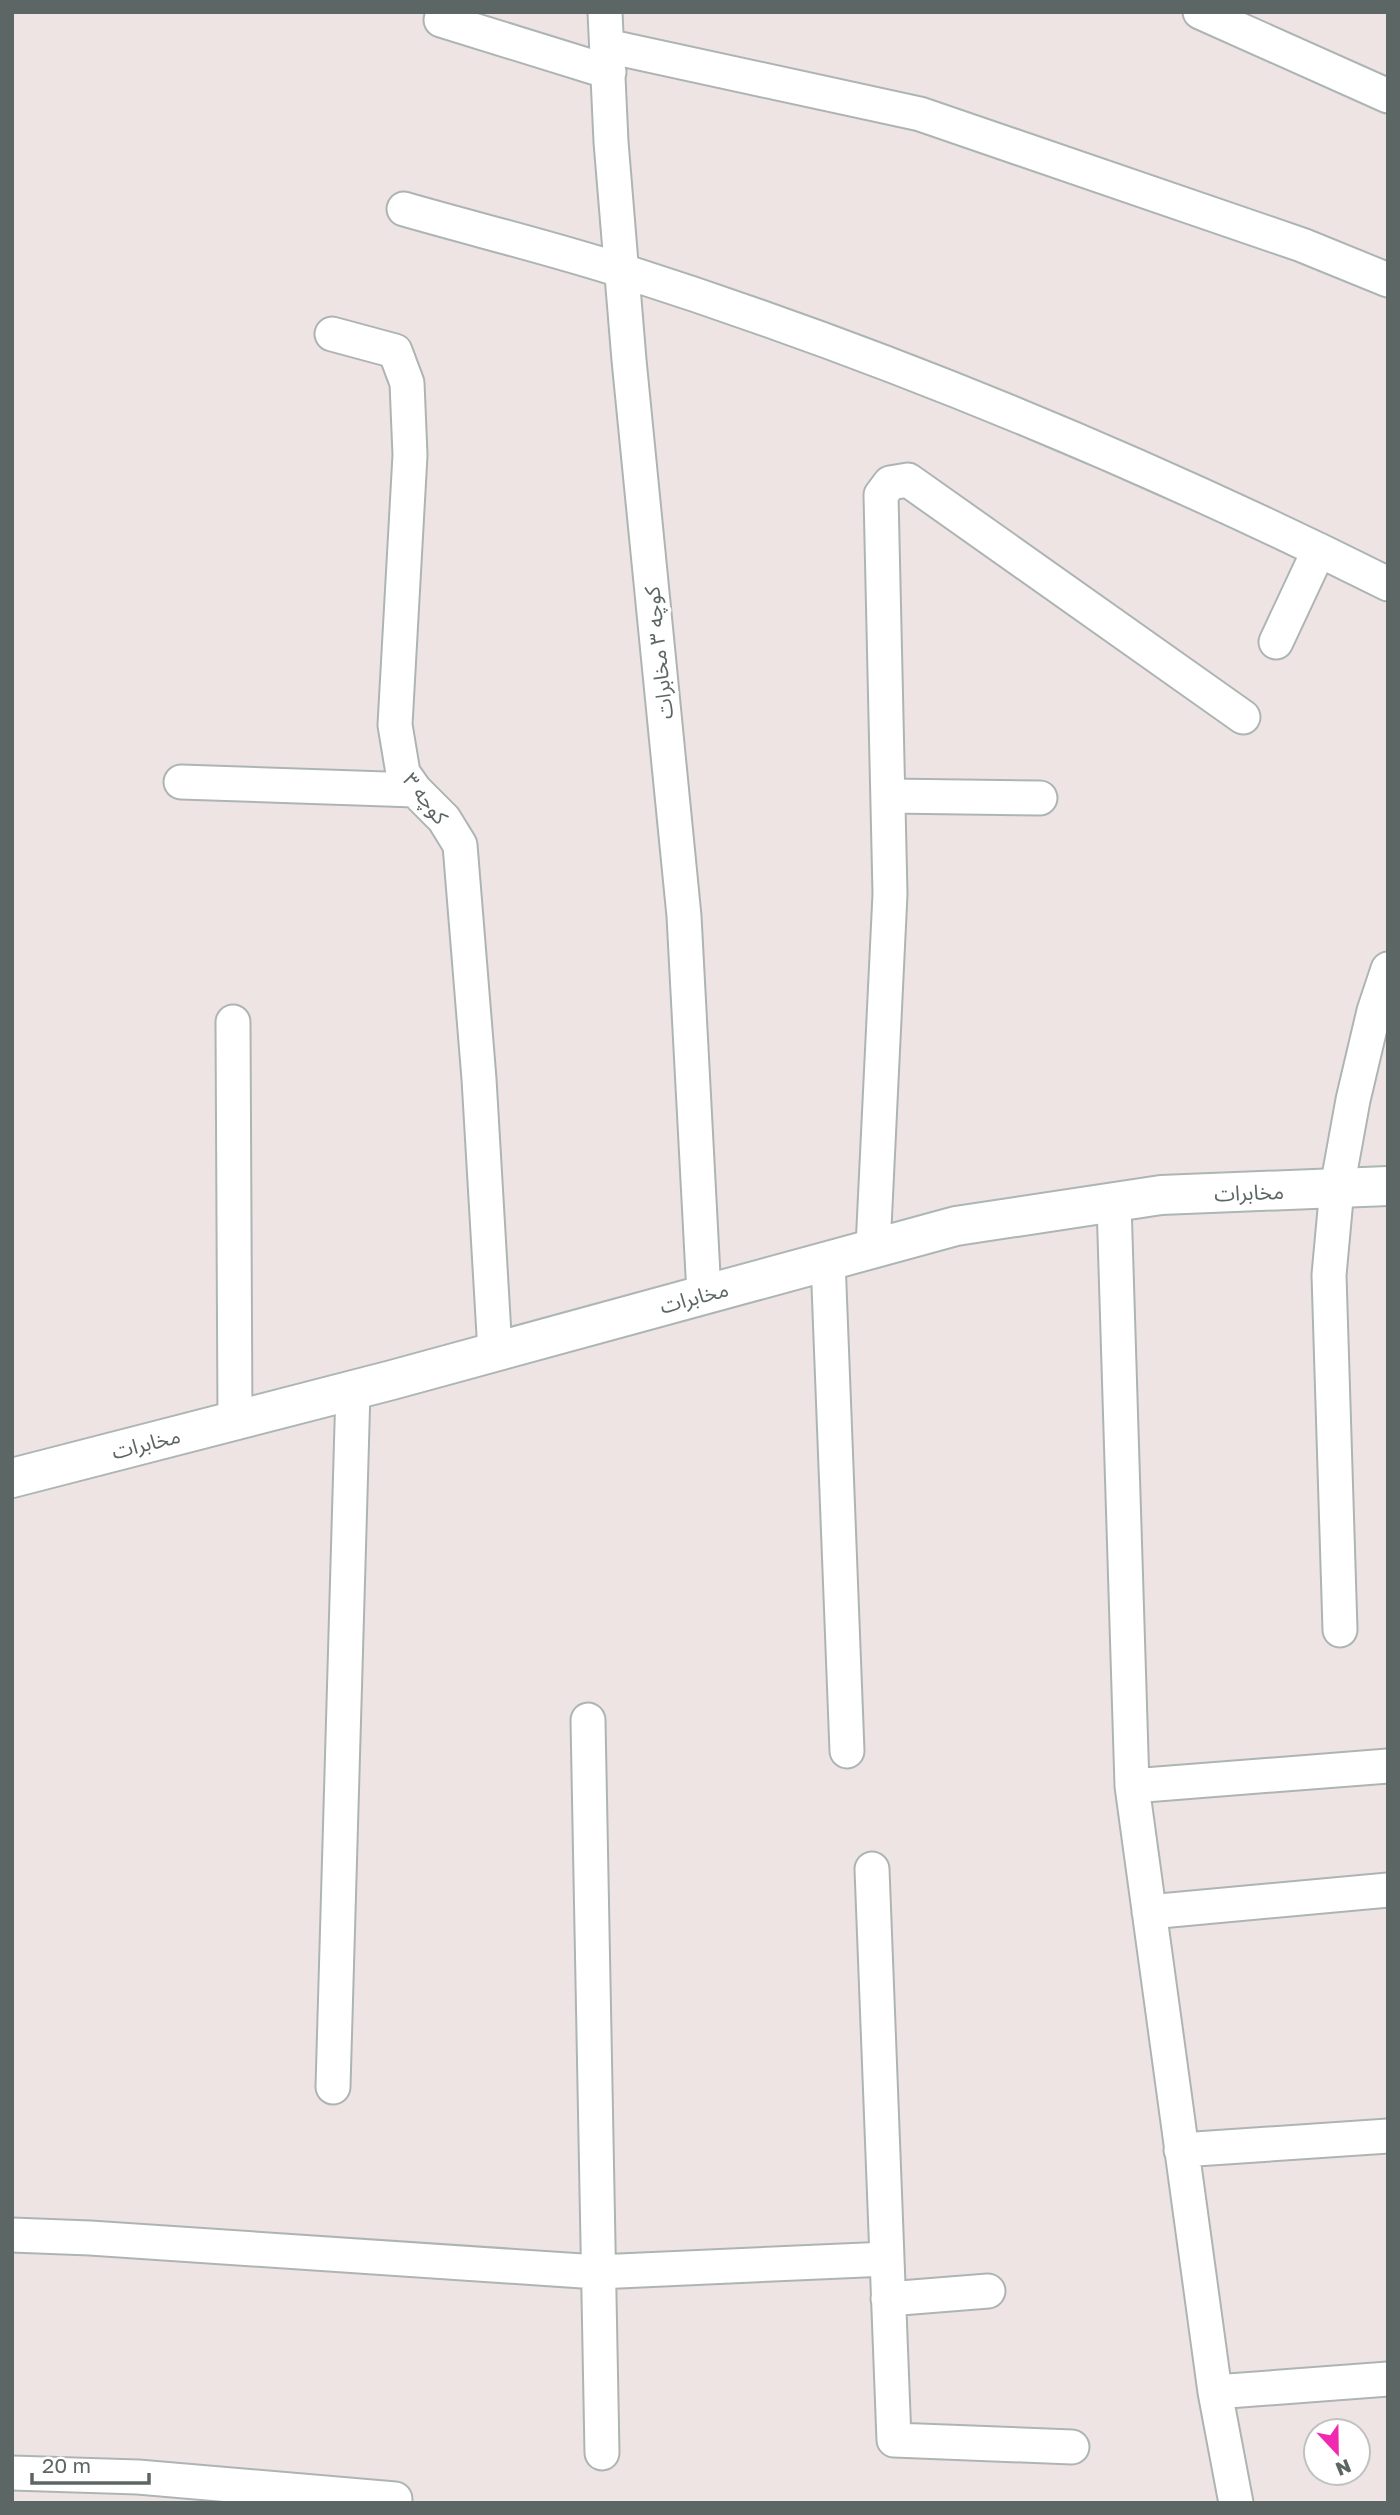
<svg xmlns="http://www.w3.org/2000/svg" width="1400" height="2515" font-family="'Golos Text','Noto Sans Arabic',sans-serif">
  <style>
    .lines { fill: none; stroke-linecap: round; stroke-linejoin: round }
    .street-casing { stroke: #adb5b4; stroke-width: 37 }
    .secondary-casing { stroke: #acb6b4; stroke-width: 42 }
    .street { stroke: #fff; stroke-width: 33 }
    .secondary { stroke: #fff; stroke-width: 38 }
    .labels { text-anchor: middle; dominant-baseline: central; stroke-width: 7; stroke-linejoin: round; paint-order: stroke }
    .street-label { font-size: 21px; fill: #5c6664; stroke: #fff }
  </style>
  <rect width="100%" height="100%" fill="#efe4e4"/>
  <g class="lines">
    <!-- street casing -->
    <g class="street-casing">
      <path id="street" d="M605 12 611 142 629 360 684 916 704 1294
        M1200 12 1388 96
        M441 20 609 72
        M607 46 920 114 1302 245 1388 280
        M404 209C477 230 551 248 623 271 886 355 1141 461 1388 584
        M332 334 395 351 407 383 410 455 395 725 403 773 415 790 444 819 460 845 479 1079 495 1352
        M1276 642 1319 550
        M181 782 415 790
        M889 796 1040 798
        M233 1022 235 1421
        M1114 1203 1132 1786 1215 2392 1236 2503
        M873 1248 890 894 881 495 890 483 908 480 1243 717
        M828 1260 847 1751
        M1340 1630 1329 1275 1337 1188 1353 1100 1374 1011 1388 969
        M588 1720 602 2453
        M1132 1786 1388 1766
        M872 1869 894 2440 1072 2447
        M1149 1912 1388 1890
        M333 2087 353 1390
        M1181 2150 1388 2136
        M12 2235 90 2238 597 2272 887 2259
        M888 2299 988 2291
        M1215 2392 1388 2379
        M12 2473 138 2477 395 2499"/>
    </g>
    <!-- secondary casing -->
    <g class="secondary-casing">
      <path id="secondary" d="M12 1478 392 1380 956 1226 1161 1195 1388 1186"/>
    </g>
    <!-- street -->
    <use href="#street" class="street"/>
    <!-- secondary -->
    <use href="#secondary" class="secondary"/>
  </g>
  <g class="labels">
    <!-- street labels -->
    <g class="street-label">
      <text transform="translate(658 653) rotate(-96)">کوچه ۳ مخابرات</text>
      <text transform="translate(426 798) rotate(52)">کوچه ۳</text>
      <text transform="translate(1249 1192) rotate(-2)">مخابرات</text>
      <text transform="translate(694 1297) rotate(-15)">مخابرات</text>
      <text transform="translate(146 1443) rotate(-14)">مخابرات</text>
    </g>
  </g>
  <!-- border -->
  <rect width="1400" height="2515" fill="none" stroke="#5c6664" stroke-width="28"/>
  <!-- north arrow -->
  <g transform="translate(1337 2452) rotate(158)"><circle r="33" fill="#ffffff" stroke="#bec2c1" stroke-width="2"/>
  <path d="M0-5L12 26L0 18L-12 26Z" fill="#f129b1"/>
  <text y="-10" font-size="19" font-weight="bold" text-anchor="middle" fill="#5c6664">N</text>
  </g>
  <!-- scale -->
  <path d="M32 2473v10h117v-10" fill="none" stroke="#5c6664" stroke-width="3.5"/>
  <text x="42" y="2473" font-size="21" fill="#5c6664" stroke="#ffffff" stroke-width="5" paint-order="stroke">20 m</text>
</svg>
